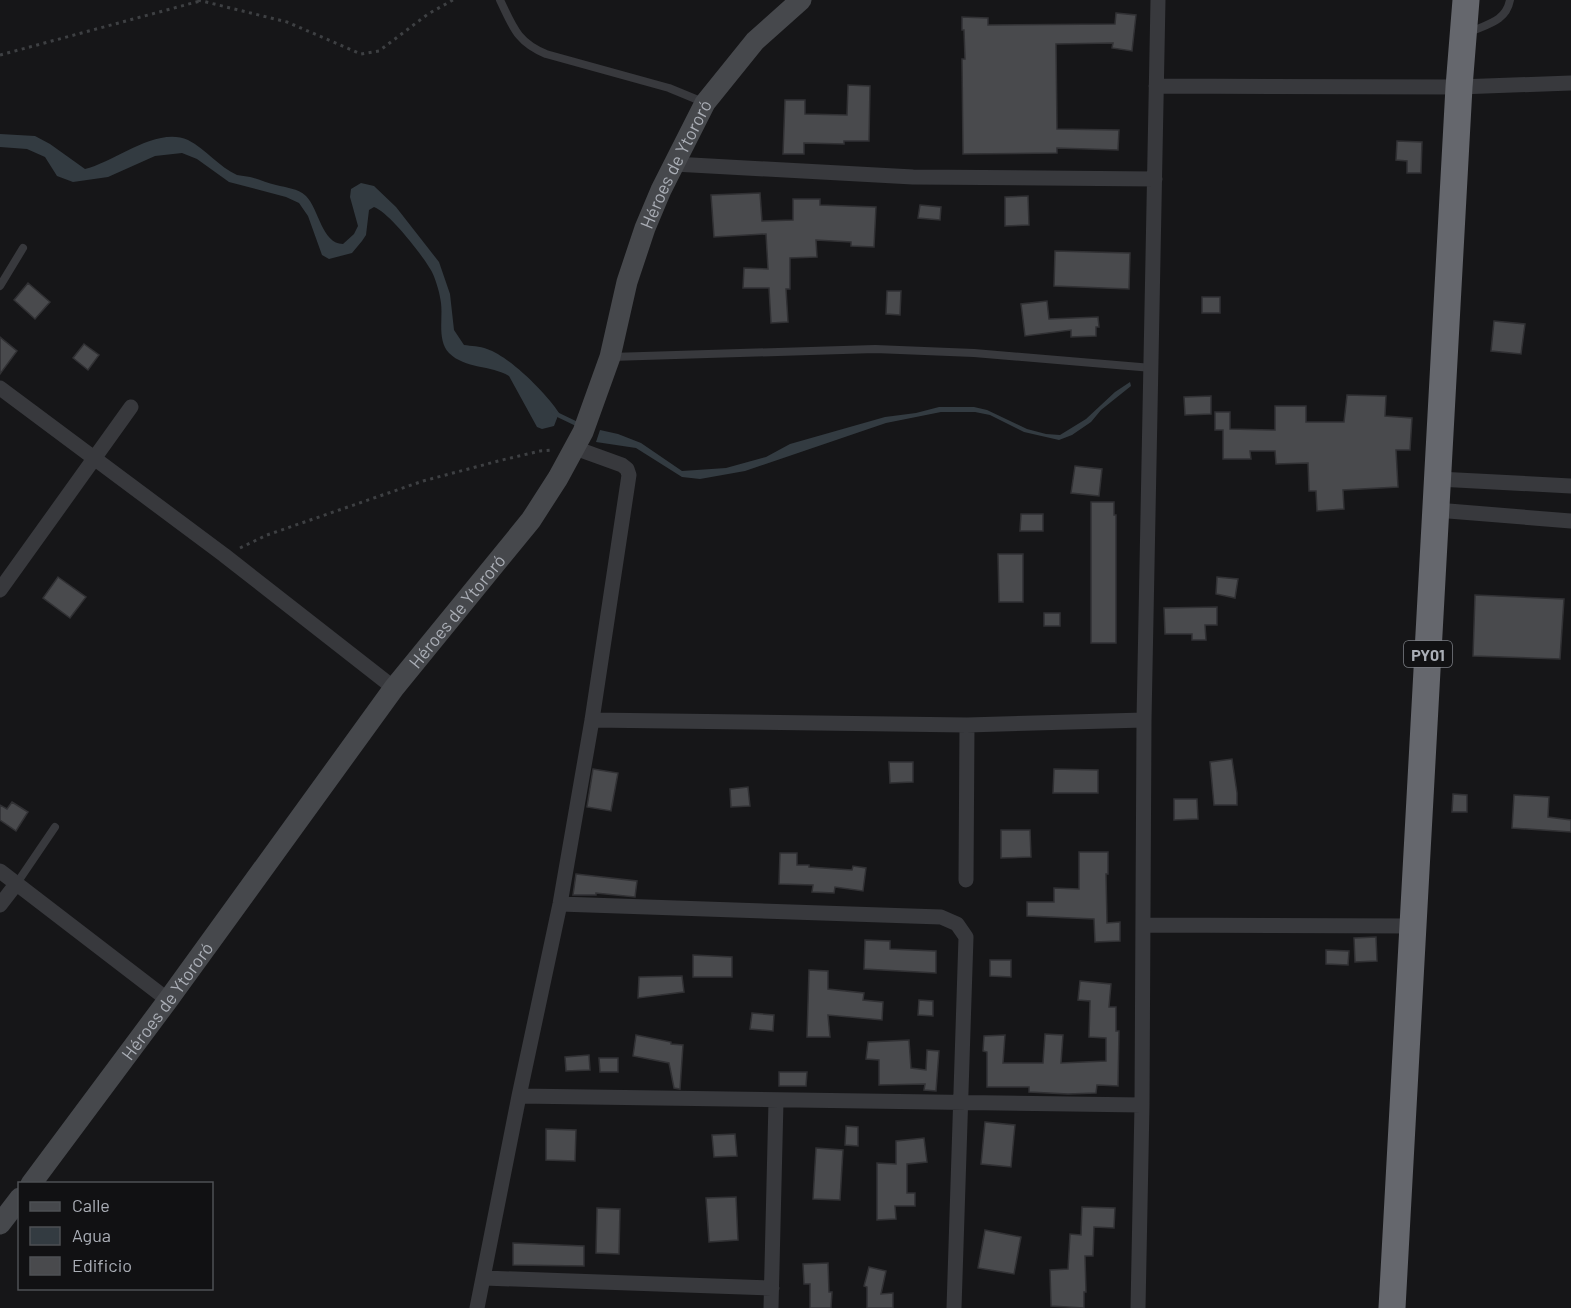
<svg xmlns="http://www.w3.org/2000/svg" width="1571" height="1308" font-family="Barlow,sans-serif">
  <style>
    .water { fill: #333b41 }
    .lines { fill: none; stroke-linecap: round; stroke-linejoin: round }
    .stream { stroke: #333b41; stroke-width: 4.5 }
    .building { fill: #494a4d; stroke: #313134; stroke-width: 1.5 }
    .path { stroke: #3e4043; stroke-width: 3; stroke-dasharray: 3 4.5; stroke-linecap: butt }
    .lane { stroke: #38393d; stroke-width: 8 }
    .street { stroke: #38393d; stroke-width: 15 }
    .secondary { stroke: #46484c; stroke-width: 21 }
    .highway { stroke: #65676d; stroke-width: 27 }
    .labels { text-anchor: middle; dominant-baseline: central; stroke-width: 4.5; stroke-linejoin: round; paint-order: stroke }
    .shield { fill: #111113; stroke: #7c7f85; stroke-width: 1.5 }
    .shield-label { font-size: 16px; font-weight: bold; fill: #aaaeb6 }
    .street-label { font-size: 18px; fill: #aaaeb6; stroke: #111113 }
  </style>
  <rect width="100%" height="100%" fill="#161618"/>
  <!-- water -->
  <path class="water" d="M0 134 35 136 50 144 85 169C115 162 156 126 188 140 206 149 219 167 237 175 241 176 246 176 250 177 259 179 267 183 276 185 287 188 297 188 306 196 319 209 322 244 343 244L354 234 358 226 350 197 351 189 361 183 374 186 396 207 439 262 450 294 454 330 464 345C471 346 480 346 487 349 509 356 547 394 559 413L554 426 542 429 537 427 509 376C491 365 465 369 449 353 437 340 443 319 441 303 440 294 436 280 432 272 424 257 389 212 374 207L369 210 366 235 362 241 352 253 329 259 322 255 308 216 299 203 286 197 229 182 197 159 182 153 155 156 108 177 73 182 57 176 45 157 27 149 0 147Z
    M1130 382 1131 386 1101 410 1091 422 1072 435 1059 440 1024 432 990 415 975 412H941L886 423 745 471 700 479 682 477 636 448 596 442 600 430 618 434 641 443 682 471 726 468 766 457 790 444 885 417 916 413 939 407H974L987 410 1027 429 1046 434 1060 435 1086 419 1115 392Z"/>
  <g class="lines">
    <!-- stream -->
    <path class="stream" d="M554 413 579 425"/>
  </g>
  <!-- building -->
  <path class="building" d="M1116 13 1136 15 1132 51 1112 48 1113 43 1056 44 1057 129 1119 130 1118 150 1057 148V153L963 154 962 59H965L964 30H962V17L988 18V25L1115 24Z
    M848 85 870 86 869 141H844V144L804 143V154H783L785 100H805V114L847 115Z
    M1397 141 1422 142 1421 173H1407V161L1396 160Z
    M760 193 762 221 793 220V199H820V205L876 207 874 247 851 246V242L816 240 817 257 790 258V289H786L788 322 771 323 769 288H743L744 268 768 269 766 234 714 237 711 195Z
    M1028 196 1029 225 1005 226V197Z
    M920 205 941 207 940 220 918 218Z
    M1055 251 1130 253 1129 289 1054 286Z
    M28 283 50 302 35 319 14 300Z
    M887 291H901L900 315 886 314Z
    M1202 297H1220V313H1202Z
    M1047 301 1049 319 1098 317 1099 327H1096V336L1071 337V330L1025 336 1021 304Z
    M1494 321 1525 324 1521 354 1491 351Z
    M0 337 17 351 0 374Z
    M84 344 99 355 88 370 73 358Z
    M1347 395 1386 396 1385 416 1412 418 1410 450H1396L1398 487 1343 490 1344 509 1317 511 1316 491H1309L1308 463 1276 464 1275 451H1250L1251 459H1223V430H1215V412H1230V429L1275 430V406H1306V422H1344Z
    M1211 396V414L1185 415 1184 397Z
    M1075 466 1102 469 1099 496 1071 493Z
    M1091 502H1114V515H1116V643H1091Z
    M1021 514H1043V531H1020Z
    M998 554H1023V602H999Z
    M58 577 86 597 70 618 43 598Z
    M1217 577 1238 579 1235 598 1216 594Z
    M1475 595 1564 599 1560 659 1473 656Z
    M1217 607V625H1205L1206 640H1192V634H1165L1164 608Z
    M1044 613H1060V626H1044Z
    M1232 759 1237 793V805H1214L1210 762Z
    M889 762H913V782L890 783Z
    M593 769 618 773 611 811 587 807Z
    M1054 769 1098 770V793H1053Z
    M748 787 750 806 731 807 730 789Z
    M1453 794 1467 795V812H1452Z
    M1514 795 1549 797 1548 817 1571 820V832L1512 828Z
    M1174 799H1197L1198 819 1174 820Z
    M12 802 28 812 16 831 0 820V805L7 809Z
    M1001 830H1030L1031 857 1001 858Z
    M1079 852H1108V874H1106L1107 923 1120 922V941L1095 942 1094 919 1027 916V902H1054V888L1079 889Z
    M780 853H797V865H809V867L852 870 853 866 866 868 863 891 835 887 834 893 812 892 813 885 779 884Z
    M576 874 637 881 635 897 596 893V895H573Z
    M1376 937 1377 961 1355 962 1354 938Z
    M865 940 890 941V949L936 951V973L864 969Z
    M1326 950 1349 951 1348 965 1326 964Z
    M693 955 732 957V977H693Z
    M990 960H1011V977L990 976Z
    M809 970 828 971V989L864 993 863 1000 883 1002 882 1020 828 1015 830 1037H807Z
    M682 976 684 992 638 998 639 977Z
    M1080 981 1111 984 1109 1007H1116V1031H1119L1118 1086 1097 1085 1096 1093 1068 1094 1029 1092V1087H987V1052L983 1051 984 1036 1005 1035 1003 1063H1043L1045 1034 1063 1035 1061 1063 1106 1061V1038L1089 1037 1090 1001 1078 1000Z
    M919 1000 933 1001V1016L918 1015Z
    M752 1013 774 1015 773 1031 750 1029Z
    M636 1035 671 1042V1044L683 1045 680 1089 674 1088 669 1063 633 1056Z
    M909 1040 911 1068 926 1070 927 1050 939 1051 936 1091 924 1090 925 1084 879 1085V1060L866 1059 868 1042Z
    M589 1055 590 1070 566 1071 565 1057Z
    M599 1058H618V1072H600Z
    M779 1072H807L806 1086H779Z
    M985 1122 1015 1125 1011 1167 981 1164Z
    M846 1126 858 1127V1146L845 1145Z
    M546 1129 576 1130 575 1161 546 1160Z
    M735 1134 737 1156 714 1157 712 1135Z
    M924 1138 927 1162 907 1164V1193H915V1206H895L896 1219 877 1220V1163L896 1164V1141Z
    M816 1148 843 1150 840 1200 813 1199Z
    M736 1197 738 1240 709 1242 706 1198Z
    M1082 1207 1115 1208 1114 1228 1094 1227 1093 1256H1085L1086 1292H1084V1308L1051 1306 1050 1270 1068 1269 1070 1234 1081 1235Z
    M597 1208 620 1209 619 1254 596 1253Z
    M985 1230 1021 1237 1014 1274 978 1268Z
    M513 1243 584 1246V1266L513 1265Z
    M828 1263 829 1292H832L831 1308H810V1284H804L803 1264Z
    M869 1267 886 1271 881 1294 893 1293V1308H867V1287L864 1286Z"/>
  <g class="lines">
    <!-- path -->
    <path class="path" d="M198 0 287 22 361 54 379 51 428 14 453 0
      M0 55 200 1
      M240 548 267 535 423 481 502 460 540 451 553 450"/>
    <!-- lane -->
    <path class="lane" d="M500 0C513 27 517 42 546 54L669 88 703 102
      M1470 32C1488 24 1506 21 1510 0
      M0 286 23 248
      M611 357 875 349 974 353 1152 368
      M17 883 55 827"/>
    <!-- street -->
    <path class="street" d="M1156 86 1459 87 1571 83
      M674 164 913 177 1155 179
      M0 388 224 555 394 688
      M1438 479 1571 486
      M1436 510 1571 521
      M0 590 131 407
      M592 720 967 725 1144 720
      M0 871 168 1000
      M966 880 967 725
      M560 904 941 917 957 924 966 937 954 1308
      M0 905 17 883
      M1143 925 1413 926
      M519 1096 1142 1105
      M484 1278 772 1288
      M477 1308 519 1096 560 904 592 720 629 475 627 469 622 465 575 448
      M771 1308 776 1101
      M1138 1308 1142 1105 1144 720 1158 0"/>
    <!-- secondary -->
    <g class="secondary">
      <path id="s1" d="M31 1184 168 1000 394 688 531 520 558 478 583 432 610 357 627 282 645 228 661 190 705 103 755 41 801 0"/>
      <path d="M0 1224 20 1198"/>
    </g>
    <!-- highway -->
    <path class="highway" d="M1392 1308 1459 87 1466 0"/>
  </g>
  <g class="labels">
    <!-- shield labels -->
    <rect class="shield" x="1404" y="641" width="48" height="26" rx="4.5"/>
    <g class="shield-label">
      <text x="1428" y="654">PY01</text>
    </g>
    <!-- street labels -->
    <g class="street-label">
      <text stroke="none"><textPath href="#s1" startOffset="1218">Héroes de Ytororó</textPath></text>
      <text stroke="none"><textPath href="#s1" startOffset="714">Héroes de Ytororó</textPath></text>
      <text stroke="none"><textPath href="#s1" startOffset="228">Héroes de Ytororó</textPath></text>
    </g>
  </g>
  <!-- legend -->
  <rect x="18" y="1182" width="195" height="108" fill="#111113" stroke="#4e5054" stroke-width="1.5"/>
  <rect x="30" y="1202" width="30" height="9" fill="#46484c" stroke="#4e5054" stroke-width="1.5"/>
  <text x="72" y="1212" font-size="18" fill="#aaaeb6">Calle</text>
  <rect x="30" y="1227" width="30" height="18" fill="#333b41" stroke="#4e5054" stroke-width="1.5"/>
  <text x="72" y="1242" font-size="18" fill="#aaaeb6">Agua</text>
  <rect x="30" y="1257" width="30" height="18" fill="#494a4d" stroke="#4e5054" stroke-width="1.5"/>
  <text x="72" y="1272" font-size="18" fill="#aaaeb6">Edificio</text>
</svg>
